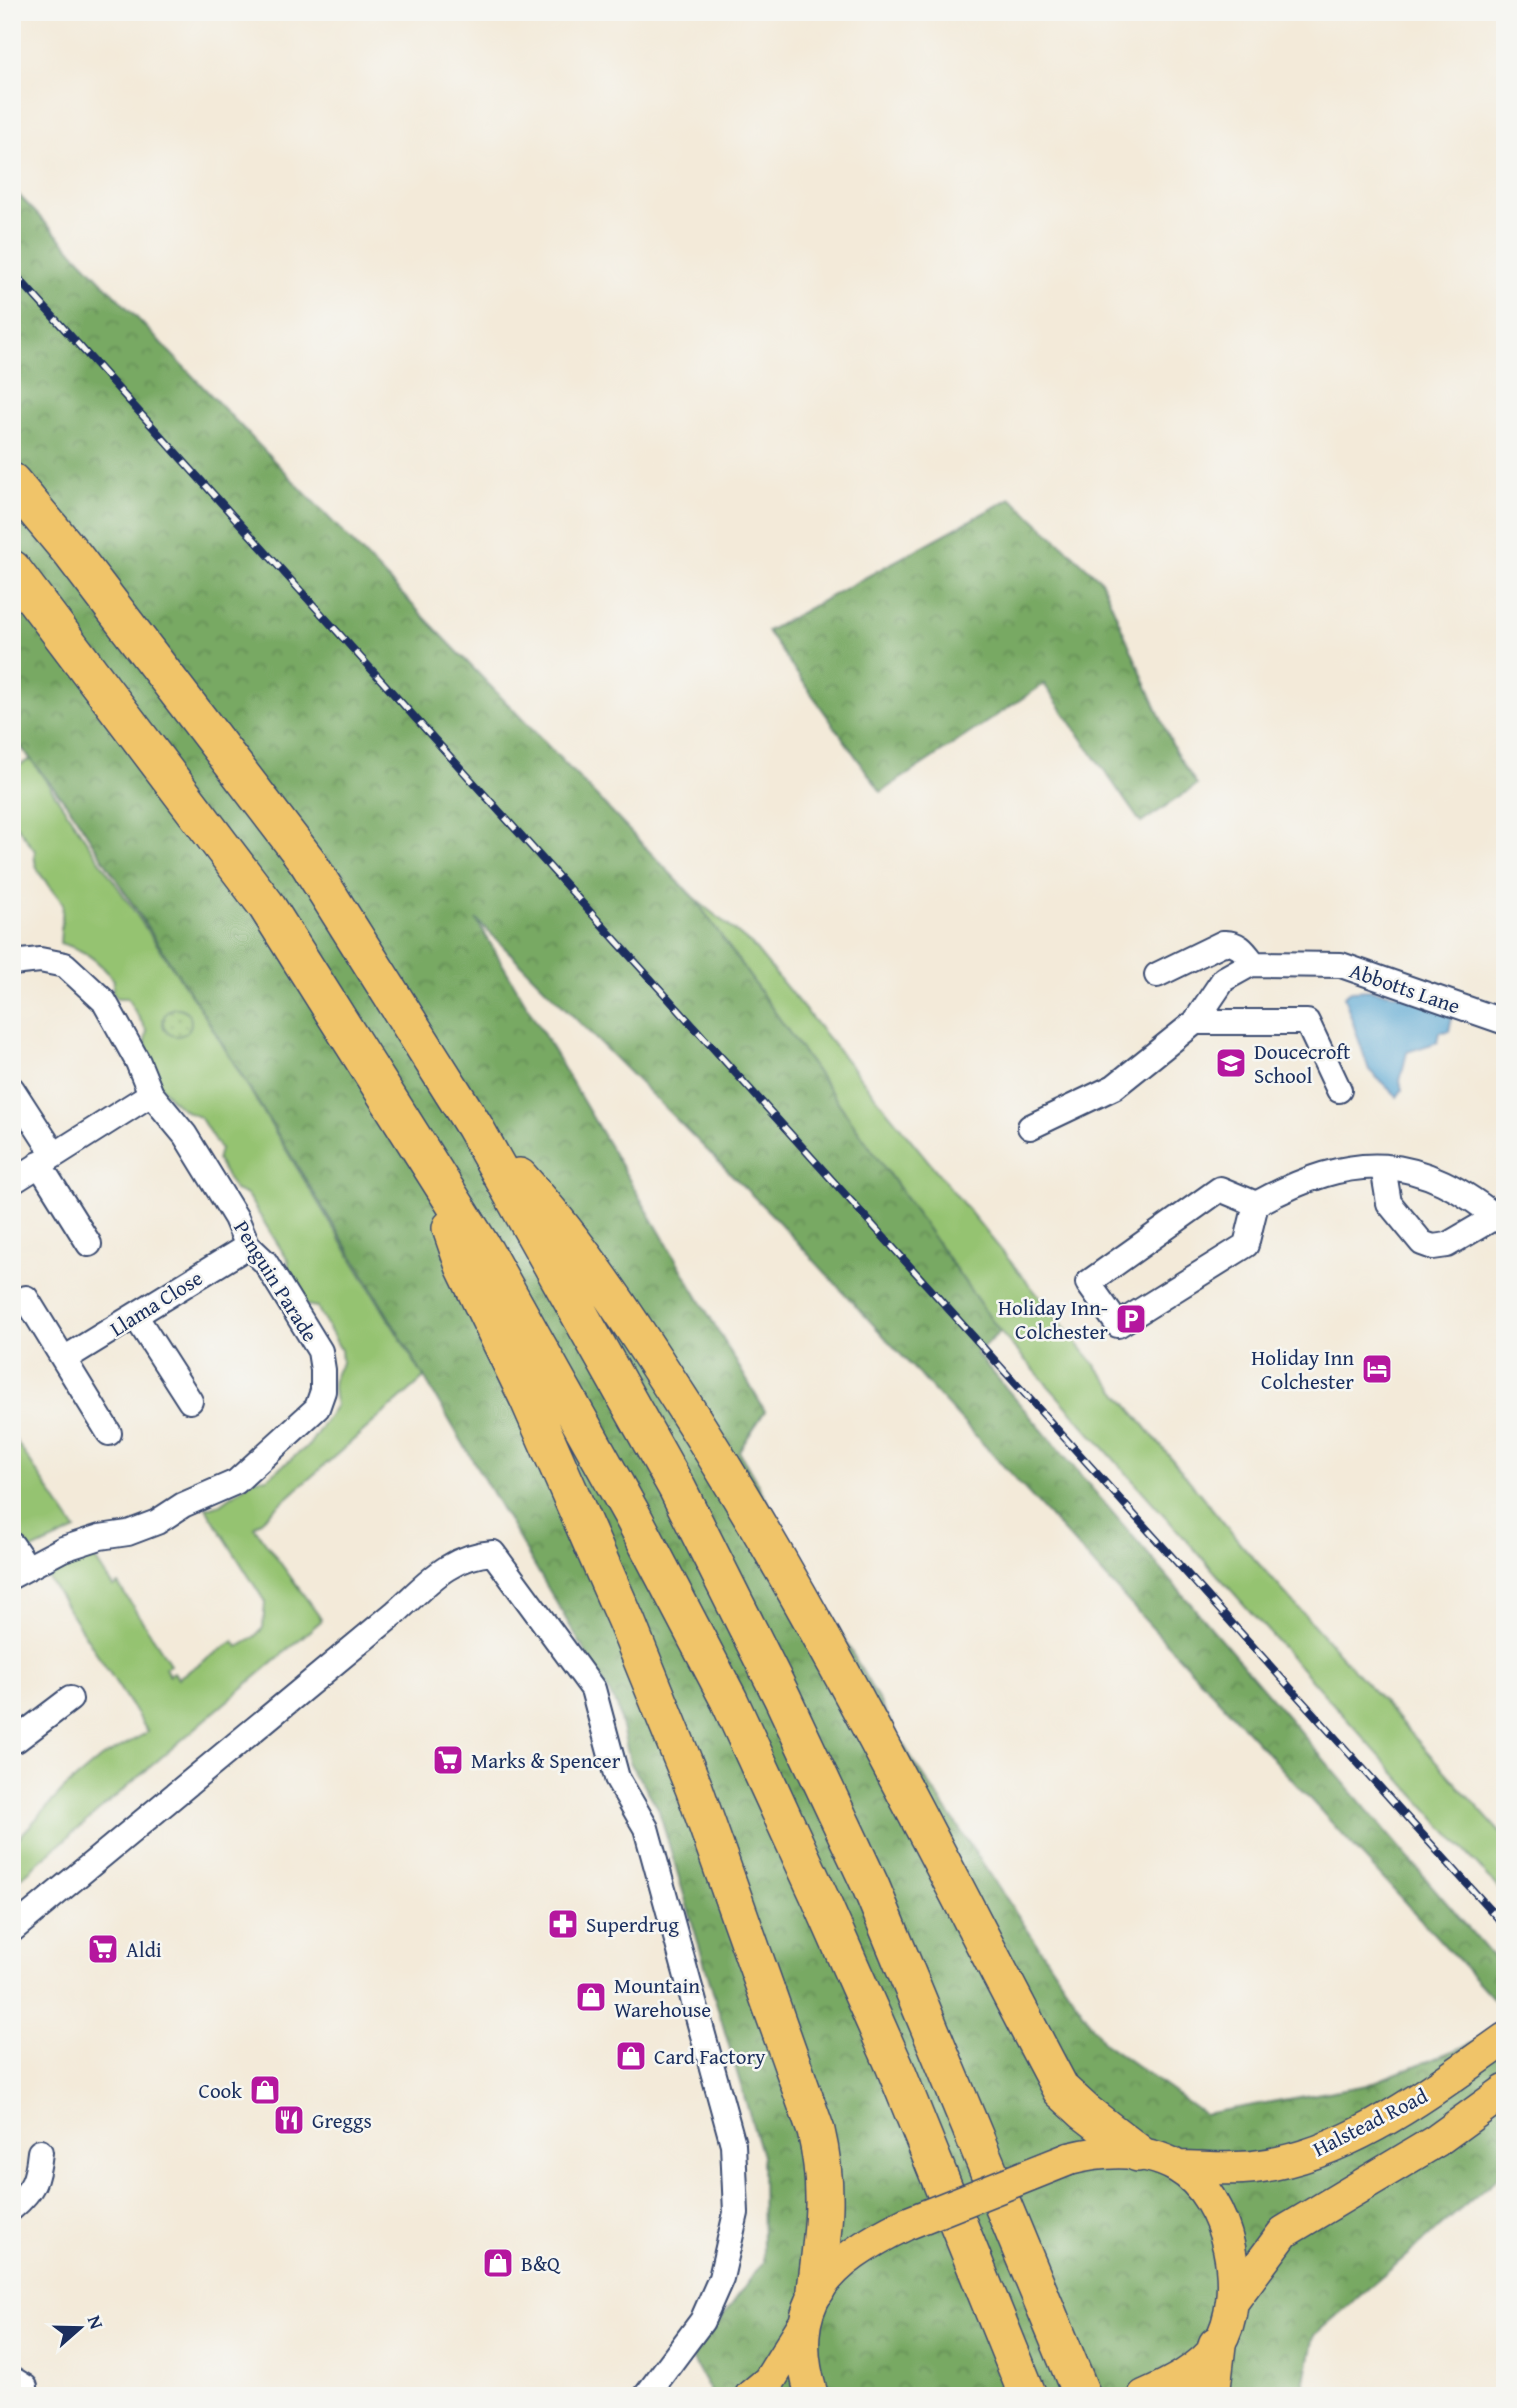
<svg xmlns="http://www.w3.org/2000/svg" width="1517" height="2408" font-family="'Gentium Book Plus',serif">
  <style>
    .grass { fill: #95c371; stroke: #587968; stroke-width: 2 }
    .forest { fill: url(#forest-crowns); stroke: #4a6c60; stroke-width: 2 }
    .park { fill: url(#park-dots); stroke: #587968; stroke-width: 2 }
    .water { fill: #58a6d1; stroke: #3a6a98; stroke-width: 2 }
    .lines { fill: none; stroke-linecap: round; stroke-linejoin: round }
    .minor-casing { stroke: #3b4b70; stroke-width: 28 }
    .major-casing { stroke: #3b4b70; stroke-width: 35 }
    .highway-casing { stroke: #3b4b70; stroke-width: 40 }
    .minor { stroke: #fff; stroke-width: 24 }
    .major { stroke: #f0c469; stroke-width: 32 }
    .highway { stroke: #f0c469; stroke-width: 37 }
    .rail-casing { stroke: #1b2f5e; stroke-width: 8 }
    .rail { stroke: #f6f6f2; stroke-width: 5; stroke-dasharray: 16; stroke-linecap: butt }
    .major-bridge-casing { stroke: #3b4b70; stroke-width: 35; stroke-linecap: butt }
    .major-bridge { stroke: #f0c469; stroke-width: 32 }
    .labels { text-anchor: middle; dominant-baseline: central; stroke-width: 5; stroke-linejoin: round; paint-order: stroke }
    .street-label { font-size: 21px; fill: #1b2f5e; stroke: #f6f6f2 }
    .poi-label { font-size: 21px; fill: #1b2f5e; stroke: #f6f6f2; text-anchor: start }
  </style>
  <defs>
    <pattern id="forest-crowns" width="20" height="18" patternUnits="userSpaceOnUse" patternTransform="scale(1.75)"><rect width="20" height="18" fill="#78a963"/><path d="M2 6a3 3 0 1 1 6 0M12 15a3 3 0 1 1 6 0" fill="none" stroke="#628a55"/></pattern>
    <pattern id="park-dots" width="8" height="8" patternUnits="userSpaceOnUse" patternTransform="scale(1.75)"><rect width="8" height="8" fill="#95c371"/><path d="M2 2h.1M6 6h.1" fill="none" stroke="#799f60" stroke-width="1.8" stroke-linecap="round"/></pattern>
  </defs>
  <rect width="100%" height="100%" fill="#f6f6f2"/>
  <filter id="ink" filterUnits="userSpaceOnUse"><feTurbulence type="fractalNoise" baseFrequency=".0143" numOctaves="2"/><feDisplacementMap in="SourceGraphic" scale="14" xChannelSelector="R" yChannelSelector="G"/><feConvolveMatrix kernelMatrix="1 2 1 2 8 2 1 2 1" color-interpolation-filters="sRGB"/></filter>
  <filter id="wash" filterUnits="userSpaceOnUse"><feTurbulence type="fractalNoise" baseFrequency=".00686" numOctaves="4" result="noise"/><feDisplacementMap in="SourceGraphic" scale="28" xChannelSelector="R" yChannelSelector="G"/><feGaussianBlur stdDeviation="1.57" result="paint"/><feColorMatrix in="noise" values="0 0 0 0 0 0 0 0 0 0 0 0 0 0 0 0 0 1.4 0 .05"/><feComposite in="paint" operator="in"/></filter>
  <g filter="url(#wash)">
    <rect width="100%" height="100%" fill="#f3ead9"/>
    <!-- grass -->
    <path class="grass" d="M31 759 202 1011 424 1378 254 1527 322 1620 12 1885V1845L64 1789 101 1758 148 1732 42 1569 89 1549 113 1587 118 1584 166 1657 170 1665 165 1668 169 1675 174 1672 178 1678 234 1641 238 1647 252 1639 263 1628 265 1602 206 1508 221 1504 255 1479 267 1478 309 1445 336 1405C331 1389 332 1376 342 1363L341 1350 317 1307 305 1305 287 1275 289 1262 247 1195 235 1190 217 1160 220 1149 200 1117C168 1109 139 1062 147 1031L127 998H116L112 991 114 980C98 960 85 950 60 943L63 904C53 886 31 873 35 851L12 819V769Z
      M695 899 752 945 1241 1544 1505 1838V1896L1000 1332Z
      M12 1435 76 1530 30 1551 12 1523Z"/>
    <!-- forest -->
    <path class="forest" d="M12 188 695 899 1000 1332 976 1353 1505 1971 1504 2010 776 1219 476 919 765 1411 739 1451 907 1751 1103 2042 1204 2114 1367 2085 1505 2030V2171L1314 2335 1302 2396H713L692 2358 763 2262 762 2156 658 1808 630 1762 617 1706 363 1273 202 1011 70 808 12 736Z
      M1011 498 1101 580 1175 751 1197 785 1141 823 1044 684 881 792 767 631Z"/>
    <!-- park -->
    <path class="park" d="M163 1022a14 14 0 1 1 28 0a14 14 0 1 1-28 0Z"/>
    <!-- water -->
    <path class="water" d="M1370 990 1400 995 1452 1016 1449 1031 1440 1032 1438 1042 1407 1052 1400 1081 1402 1090 1397 1097 1369 1070 1344 996 1351 991Z"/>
  </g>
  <g filter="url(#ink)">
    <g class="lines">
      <!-- minor casing -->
      <g class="minor-casing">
        <path id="minor" d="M12 963 40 960 65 965 104 1001 138 1062 151 1094 185 1135 236 1218 248 1246 265 1262 320 1351 323 1370V1391L317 1408 236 1482 183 1505 157 1522 128 1533 100 1537 63 1549 12 1576
          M1157 975 1223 943C1239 942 1245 952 1254 964
          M1195 1022 1224 979 1251 964 1341 965 1505 1022
          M12 1089 54 1154
          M1030 1127 1114 1087 1195 1022H1307L1339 1090
          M39 1164 89 1244
          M1383 1167 1389 1203 1422 1243 1433 1247 1447 1245 1495 1217
          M12 1182 151 1094
          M1256 1204 1220 1189 1088 1283 1118 1325 1246 1245 1256 1204C1354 1151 1417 1151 1505 1224
          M26 1298 109 1433
          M136 1317 190 1401
          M64 1359 248 1246
          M12 1545 27 1567
          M12 1739 16 1740 70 1699
          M12 1930 396 1612C427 1584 449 1556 493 1553L593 1689 617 1778 646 1828 733 2144 736 2213 721 2278 702 2321 646 2396
          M12 2208C34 2189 37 2181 40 2152
          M12 2379 25 2387"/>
      </g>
      <!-- major casing -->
      <g class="major-casing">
        <path id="major" d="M1069 2159C1105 2150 1145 2148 1178 2167 1230 2197 1249 2295 1218 2345 1202 2369 1169 2385 1144 2396
          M1179 2167C1203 2167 1229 2170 1254 2167 1348 2156 1430 2092 1505 2039
          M1232 2302 1284 2232 1436 2141 1505 2091
          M751 2396 769 2381 803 2326
          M812 2396C783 2303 827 2262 906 2224"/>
      </g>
      <!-- highway casing -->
      <g class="highway-casing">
        <path id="highway" d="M12 482 73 555 307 861 474 1126 677 1488 782 1697 871 1887 1082 2396
          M12 569 266 905 485 1252 631 1513 729 1700 820 1898 894 2065 1028 2396
          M519 1177C585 1250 637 1332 690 1415 828 1631 941 1864 1061 2090L1085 2112 1138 2153
          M451 1228 464 1266 529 1400 627 1623 694 1788 816 2131C830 2190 823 2231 816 2290
          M1211 2396 1217 2345"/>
      </g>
      <!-- minor -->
      <use href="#minor" class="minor"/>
      <!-- major -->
      <use href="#major" class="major"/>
      <!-- highway -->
      <use href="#highway" class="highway"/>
      <!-- rail casing -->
      <g class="rail-casing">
        <path id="rail" d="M12 271 1505 1926"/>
      </g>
      <!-- rail -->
      <use href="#rail" class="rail"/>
      <!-- major-bridge casing -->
      <g class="major-bridge-casing">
        <path id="major-bridge" d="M906 2224 1069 2159"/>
      </g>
      <!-- major-bridge -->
      <use href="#major-bridge" class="major-bridge"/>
    </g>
  </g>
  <!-- icons -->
  <defs>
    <g id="school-square" transform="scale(1.575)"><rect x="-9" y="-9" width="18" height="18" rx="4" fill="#b5179e" stroke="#f6f6f2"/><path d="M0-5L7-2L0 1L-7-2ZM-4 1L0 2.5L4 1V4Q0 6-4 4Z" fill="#fff"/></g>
    <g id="parking-square" transform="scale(1.575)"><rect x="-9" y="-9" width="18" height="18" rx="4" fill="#b5179e" stroke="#f6f6f2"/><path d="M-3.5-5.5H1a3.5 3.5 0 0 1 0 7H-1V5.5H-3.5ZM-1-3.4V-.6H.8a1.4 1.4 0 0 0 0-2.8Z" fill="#fff"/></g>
    <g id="hotel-square" transform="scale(1.575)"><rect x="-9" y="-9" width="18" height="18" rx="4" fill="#b5179e" stroke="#f6f6f2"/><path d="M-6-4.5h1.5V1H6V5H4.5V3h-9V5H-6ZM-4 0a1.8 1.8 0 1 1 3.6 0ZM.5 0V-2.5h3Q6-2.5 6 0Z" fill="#fff"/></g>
    <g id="supermarket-square" transform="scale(1.575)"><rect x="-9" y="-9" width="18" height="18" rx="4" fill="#b5179e" stroke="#f6f6f2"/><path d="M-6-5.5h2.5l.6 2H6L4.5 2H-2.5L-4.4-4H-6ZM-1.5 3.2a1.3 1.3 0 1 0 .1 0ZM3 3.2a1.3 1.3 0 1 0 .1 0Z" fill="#fff"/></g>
    <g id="pharmacy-square" transform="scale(1.575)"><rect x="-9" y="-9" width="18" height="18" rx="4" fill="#b5179e" stroke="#f6f6f2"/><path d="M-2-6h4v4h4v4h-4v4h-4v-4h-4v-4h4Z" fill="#fff"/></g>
    <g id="shop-square" transform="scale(1.575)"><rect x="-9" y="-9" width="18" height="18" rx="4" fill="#b5179e" stroke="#f6f6f2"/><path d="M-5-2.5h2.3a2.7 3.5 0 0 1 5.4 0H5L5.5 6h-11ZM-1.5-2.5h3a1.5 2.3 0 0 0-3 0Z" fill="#fff"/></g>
    <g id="restaurant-square" transform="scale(1.575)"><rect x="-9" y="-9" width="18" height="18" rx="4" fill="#b5179e" stroke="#f6f6f2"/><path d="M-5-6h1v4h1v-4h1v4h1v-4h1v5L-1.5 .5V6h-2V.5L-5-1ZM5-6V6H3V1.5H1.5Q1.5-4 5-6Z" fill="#fff"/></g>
  </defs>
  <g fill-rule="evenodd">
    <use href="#school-square" x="1231" y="1063"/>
    <use href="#parking-square" x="1131" y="1319"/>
    <use href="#hotel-square" x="1377" y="1369"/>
    <use href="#supermarket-square" x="448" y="1760"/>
    <use href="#pharmacy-square" x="563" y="1924"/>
    <use href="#supermarket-square" x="103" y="1949"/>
    <use href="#shop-square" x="591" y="1997"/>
    <use href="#shop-square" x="631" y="2056"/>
    <use href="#shop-square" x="265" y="2090"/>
    <use href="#restaurant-square" x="289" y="2120"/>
    <use href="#shop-square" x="498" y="2263"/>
  </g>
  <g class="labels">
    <!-- street labels -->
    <g class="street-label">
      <text transform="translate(1405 988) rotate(19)">Abbotts Lane</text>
      <text transform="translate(276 1281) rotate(58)">Penguin Parade</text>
      <text transform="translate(156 1303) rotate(-32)">Llama Close</text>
      <text transform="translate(1370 2122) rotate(-27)">Halstead Road</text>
    </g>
    <!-- poi labels -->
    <g class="poi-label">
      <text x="1254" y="1051">Doucecroft<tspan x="1254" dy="24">School</tspan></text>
      <text x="1108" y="1307" text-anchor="end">Holiday Inn-<tspan x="1108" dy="24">Colchester</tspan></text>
      <text x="1354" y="1357" text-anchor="end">Holiday Inn<tspan x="1354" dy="24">Colchester</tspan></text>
      <text x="471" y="1760">Marks &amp; Spencer</text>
      <text x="586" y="1924">Superdrug</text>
      <text x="126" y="1949">Aldi</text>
      <text x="614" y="1985">Mountain<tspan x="614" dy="24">Warehouse</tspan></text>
      <text x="654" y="2056">Card Factory</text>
      <text x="242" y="2090" text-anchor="end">Cook</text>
      <text x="312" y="2120">Greggs</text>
      <text x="521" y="2263">B&amp;Q</text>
    </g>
  </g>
  <!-- margin -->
  <rect width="1517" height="2408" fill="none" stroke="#f6f6f2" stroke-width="42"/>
  <!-- north arrow -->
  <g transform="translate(80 2328) rotate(70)" stroke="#f6f6f2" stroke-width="5" paint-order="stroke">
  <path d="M0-5L12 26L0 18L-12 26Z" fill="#1b2f5e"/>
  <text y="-10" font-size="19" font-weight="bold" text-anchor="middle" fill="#1b2f5e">N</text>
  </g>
</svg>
